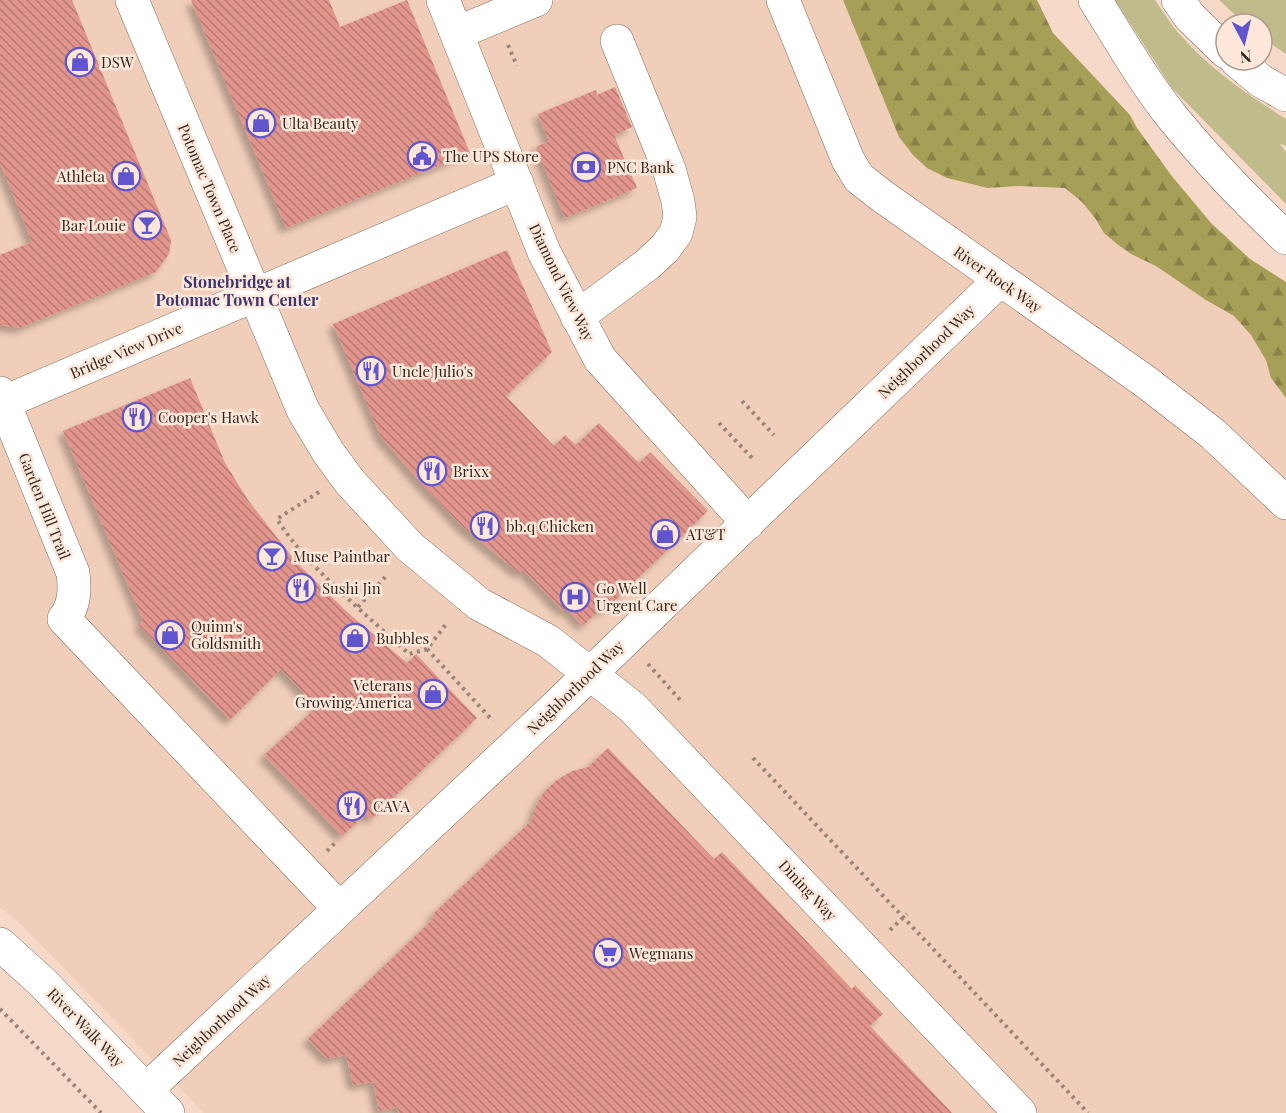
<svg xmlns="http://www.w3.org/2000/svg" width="1286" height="1113" font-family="'Playfair Display',serif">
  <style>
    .built { fill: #f1ceb9 }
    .green { fill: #c0bb8b }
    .forest { fill: url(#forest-firs) }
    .building { fill: url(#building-back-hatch); filter: url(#shadow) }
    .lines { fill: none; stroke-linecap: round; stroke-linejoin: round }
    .minor-casing { stroke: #846a5c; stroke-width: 34 }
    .highway-casing { stroke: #846a5c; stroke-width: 34 }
    .path { stroke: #9a857a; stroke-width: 4; stroke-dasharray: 3 4.5; stroke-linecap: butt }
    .minor { stroke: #fff; stroke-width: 33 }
    .highway { stroke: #fff; stroke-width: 33 }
    .labels { text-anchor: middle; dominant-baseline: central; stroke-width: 5; stroke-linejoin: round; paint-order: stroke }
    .poi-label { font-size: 15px; fill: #312620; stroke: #ffe8da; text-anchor: start }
    .street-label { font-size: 15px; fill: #312620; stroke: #ffe8da }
    .neighbourhood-label { font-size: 16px; font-weight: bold; fill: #393672; stroke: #ffe8da }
  </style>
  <defs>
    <pattern id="forest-firs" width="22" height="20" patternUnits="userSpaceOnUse" patternTransform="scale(1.5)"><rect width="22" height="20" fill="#a69f58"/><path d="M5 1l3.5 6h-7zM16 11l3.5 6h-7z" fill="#888148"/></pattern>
    <pattern id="building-back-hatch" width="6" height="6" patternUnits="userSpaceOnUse" patternTransform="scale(1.5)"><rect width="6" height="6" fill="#e1958d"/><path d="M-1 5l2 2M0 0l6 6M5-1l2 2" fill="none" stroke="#b77973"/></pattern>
    <filter id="shadow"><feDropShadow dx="-5.5" dy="5.5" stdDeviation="3" flood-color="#0004"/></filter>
  </defs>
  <rect width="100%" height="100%" fill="#f6d9c9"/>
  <!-- built -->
  <path class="built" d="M0 0H944L1286 351V1113H204L24 927 0 907Z"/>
  <!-- green -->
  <path class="green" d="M1115 0H1155C1164 13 1172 27 1183 38 1210 69 1251 97 1286 119V146L1280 144 1286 152V204L1172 88Z
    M1219 0H1286V54L1262 38V24H1245Z"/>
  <!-- forest -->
  <path class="forest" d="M843 0H1037L1053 33 1130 115 1137 128 1171 175 1211 223 1250 259 1286 282V398L1271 378 1266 360 1251 335 1234 316 1206 300 1156 266 1131 254 1117 244 1104 233 1095 218 1082 202 1065 188 1019 186 988 188 947 178 927 168 913 155 899 137Z"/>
  <!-- building -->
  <path class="building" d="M0 0H72L171 240 169 254 156 272 20 328 0 325V255L32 242 0 163Z
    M191 0H329L340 27 407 0 470 153 286 228Z
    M615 87 632 127 614 135 637 188 565 218 536 147 549 141 538 114 596 90 597 95Z
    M507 250 552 352 506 396 554 446 565 435 576 445 599 423 639 463 650 452 708 511 604 611 601 608 583 626 566 608 563 611 523 570 519 573 463 527 420 482 381 437 333 324Z
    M190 378 225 463 248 500 296 562 346 611 407 663 416 654 477 718 371 819 366 814 342 836 264 755 317 707 281 669 230 720 139 625 143 621 63 431Z
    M608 748 714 859 722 852 852 989 855 985 883 1014 870 1026 952 1113H399L398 1107 379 1111 373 1082 353 1085 346 1055 327 1059 308 1039 434 918 432 915 532 820 535 808 544 792 557 780 572 771 588 767Z"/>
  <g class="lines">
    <!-- minor casing -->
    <g class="minor-casing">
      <path id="minor" d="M132 0 303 410 328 452 350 482 410 547 479 604 548 641 632 707 1020 1113
        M443 0 544 252 600 359 748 523
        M783 0 848 160 859 178 882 196 1146 382 1213 434 1286 503
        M457 33 536 0
        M577 317 648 264 665 248 676 233 680 217 678 201 669 169 617 41
        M0 393 73 573C75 589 75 605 64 619L339 908
        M0 404 517 183
        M0 944 42 982 168 1113
        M146 1090 544 718 1000 280"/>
    </g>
    <!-- highway casing -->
    <g class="highway-casing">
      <path id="highway" d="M1095 0C1120 40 1144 82 1173 118 1208 161 1246 200 1286 238
        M1178 0 1190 17 1226 52
        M1236 60 1261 81 1286 95"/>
    </g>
    <!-- path -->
    <path class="path" d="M508 45 517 66
      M742 401 774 435
      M719 423 752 458
      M319 492 277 519C307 567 367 615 409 654L427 649 447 623
      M358 607 387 575
      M427 649 493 721
      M648 664 682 702
      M753 758 1088 1113
      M327 851 335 843
      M890 930 907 914
      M0 1009 101 1113"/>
    <!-- minor -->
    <use href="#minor" class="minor"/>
    <!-- highway -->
    <use href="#highway" class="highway"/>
  </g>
  <!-- icons -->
  <defs>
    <g id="shop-ring" transform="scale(1.5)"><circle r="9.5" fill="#ffe8da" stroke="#6055ce" stroke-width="1.5"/><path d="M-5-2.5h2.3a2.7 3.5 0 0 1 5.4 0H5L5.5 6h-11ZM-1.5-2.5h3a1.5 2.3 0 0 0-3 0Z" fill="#6055ce"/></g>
    <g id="civic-ring" transform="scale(1.5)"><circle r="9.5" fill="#ffe8da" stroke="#6055ce" stroke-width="1.5"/><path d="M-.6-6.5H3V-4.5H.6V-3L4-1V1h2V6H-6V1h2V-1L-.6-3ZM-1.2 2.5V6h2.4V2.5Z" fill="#6055ce"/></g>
    <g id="bank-ring" transform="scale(1.5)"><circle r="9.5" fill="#ffe8da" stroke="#6055ce" stroke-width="1.5"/><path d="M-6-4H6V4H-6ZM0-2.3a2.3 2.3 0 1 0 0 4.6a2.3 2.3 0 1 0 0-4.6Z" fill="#6055ce"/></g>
    <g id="bar-ring" transform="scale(1.5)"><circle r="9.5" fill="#ffe8da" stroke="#6055ce" stroke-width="1.5"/><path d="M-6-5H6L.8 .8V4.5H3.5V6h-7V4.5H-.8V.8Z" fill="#6055ce"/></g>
    <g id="restaurant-ring" transform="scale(1.5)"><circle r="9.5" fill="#ffe8da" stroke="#6055ce" stroke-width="1.5"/><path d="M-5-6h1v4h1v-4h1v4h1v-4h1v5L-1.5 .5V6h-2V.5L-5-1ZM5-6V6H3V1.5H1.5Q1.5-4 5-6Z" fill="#6055ce"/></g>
    <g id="hospital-ring" transform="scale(1.5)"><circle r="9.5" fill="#ffe8da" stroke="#6055ce" stroke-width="1.5"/><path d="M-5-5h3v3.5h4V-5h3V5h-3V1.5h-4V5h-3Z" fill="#6055ce"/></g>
    <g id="supermarket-ring" transform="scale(1.5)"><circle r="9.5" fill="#ffe8da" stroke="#6055ce" stroke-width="1.5"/><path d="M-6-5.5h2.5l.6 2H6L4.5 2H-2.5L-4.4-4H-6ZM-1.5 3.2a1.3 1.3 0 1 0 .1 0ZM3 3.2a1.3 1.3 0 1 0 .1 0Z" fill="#6055ce"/></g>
  </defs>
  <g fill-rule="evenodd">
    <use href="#shop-ring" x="80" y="62"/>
    <use href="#shop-ring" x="261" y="123"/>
    <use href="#civic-ring" x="422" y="156"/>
    <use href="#bank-ring" x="586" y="167"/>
    <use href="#shop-ring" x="126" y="176"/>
    <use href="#bar-ring" x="147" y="225"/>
    <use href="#restaurant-ring" x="371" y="371"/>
    <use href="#restaurant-ring" x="137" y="417"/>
    <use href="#restaurant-ring" x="432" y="471"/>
    <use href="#restaurant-ring" x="485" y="526"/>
    <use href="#shop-ring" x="665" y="534"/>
    <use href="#bar-ring" x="272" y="556"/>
    <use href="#restaurant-ring" x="301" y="588"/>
    <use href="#hospital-ring" x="575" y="597"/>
    <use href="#shop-ring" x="170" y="635"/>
    <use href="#shop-ring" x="355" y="638"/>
    <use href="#shop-ring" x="433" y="694"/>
    <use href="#restaurant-ring" x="352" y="806"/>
    <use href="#supermarket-ring" x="608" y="953"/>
  </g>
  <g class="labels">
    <!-- poi labels -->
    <g class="poi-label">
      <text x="101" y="62">DSW</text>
      <text x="282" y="123">Ulta Beauty</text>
      <text x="443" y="156">The UPS Store</text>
      <text x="607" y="167">PNC Bank</text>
      <text x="105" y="176" text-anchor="end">Athleta</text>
      <text x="126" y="225" text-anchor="end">Bar Louie</text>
      <text x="392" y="371">Uncle Julio's</text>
      <text x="158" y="417">Cooper's Hawk</text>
      <text x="453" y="471">Brixx</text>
      <text x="506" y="526">bb.q Chicken</text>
      <text x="686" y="534">AT&amp;T</text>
      <text x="293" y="556">Muse Paintbar</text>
      <text x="322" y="588">Sushi Jin</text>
      <text x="596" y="588">Go Well<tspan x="596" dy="17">Urgent Care</tspan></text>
      <text x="191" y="626">Quinn's<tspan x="191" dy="17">Goldsmith</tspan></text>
      <text x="376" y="638">Bubbles</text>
      <text x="412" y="685" text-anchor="end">Veterans<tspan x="412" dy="17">Growing America</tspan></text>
      <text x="373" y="806">CAVA</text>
      <text x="629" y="953">Wegmans</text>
    </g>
    <!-- street labels -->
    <g class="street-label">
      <text transform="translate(210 188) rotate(67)">Potomac Town Place</text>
      <text transform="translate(998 279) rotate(35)">River Rock Way</text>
      <text transform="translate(562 282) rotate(64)">Diamond View Way</text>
      <text transform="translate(126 350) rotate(-23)">Bridge View Drive</text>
      <text transform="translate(926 351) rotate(-44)">Neighborhood Way</text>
      <text transform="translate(45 506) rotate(68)">Garden Hill Trail</text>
      <text transform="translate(575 687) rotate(-44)">Neighborhood Way</text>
      <text transform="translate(808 890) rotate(47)">Dining Way</text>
      <text transform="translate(221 1020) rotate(-43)">Neighborhood Way</text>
      <text transform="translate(86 1027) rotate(46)">River Walk Way</text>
    </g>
    <!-- neighbourhood labels -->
    <g class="neighbourhood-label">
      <text x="237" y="281">Stonebridge at<tspan x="237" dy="18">Potomac Town Center</tspan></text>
    </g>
  </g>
  <!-- north arrow -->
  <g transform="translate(1244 42) rotate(173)"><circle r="28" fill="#ffe8da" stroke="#ad9a90" stroke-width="1.5"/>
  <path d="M0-4.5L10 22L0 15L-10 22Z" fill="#6055ce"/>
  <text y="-9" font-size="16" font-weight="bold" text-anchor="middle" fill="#312620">N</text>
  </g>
</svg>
